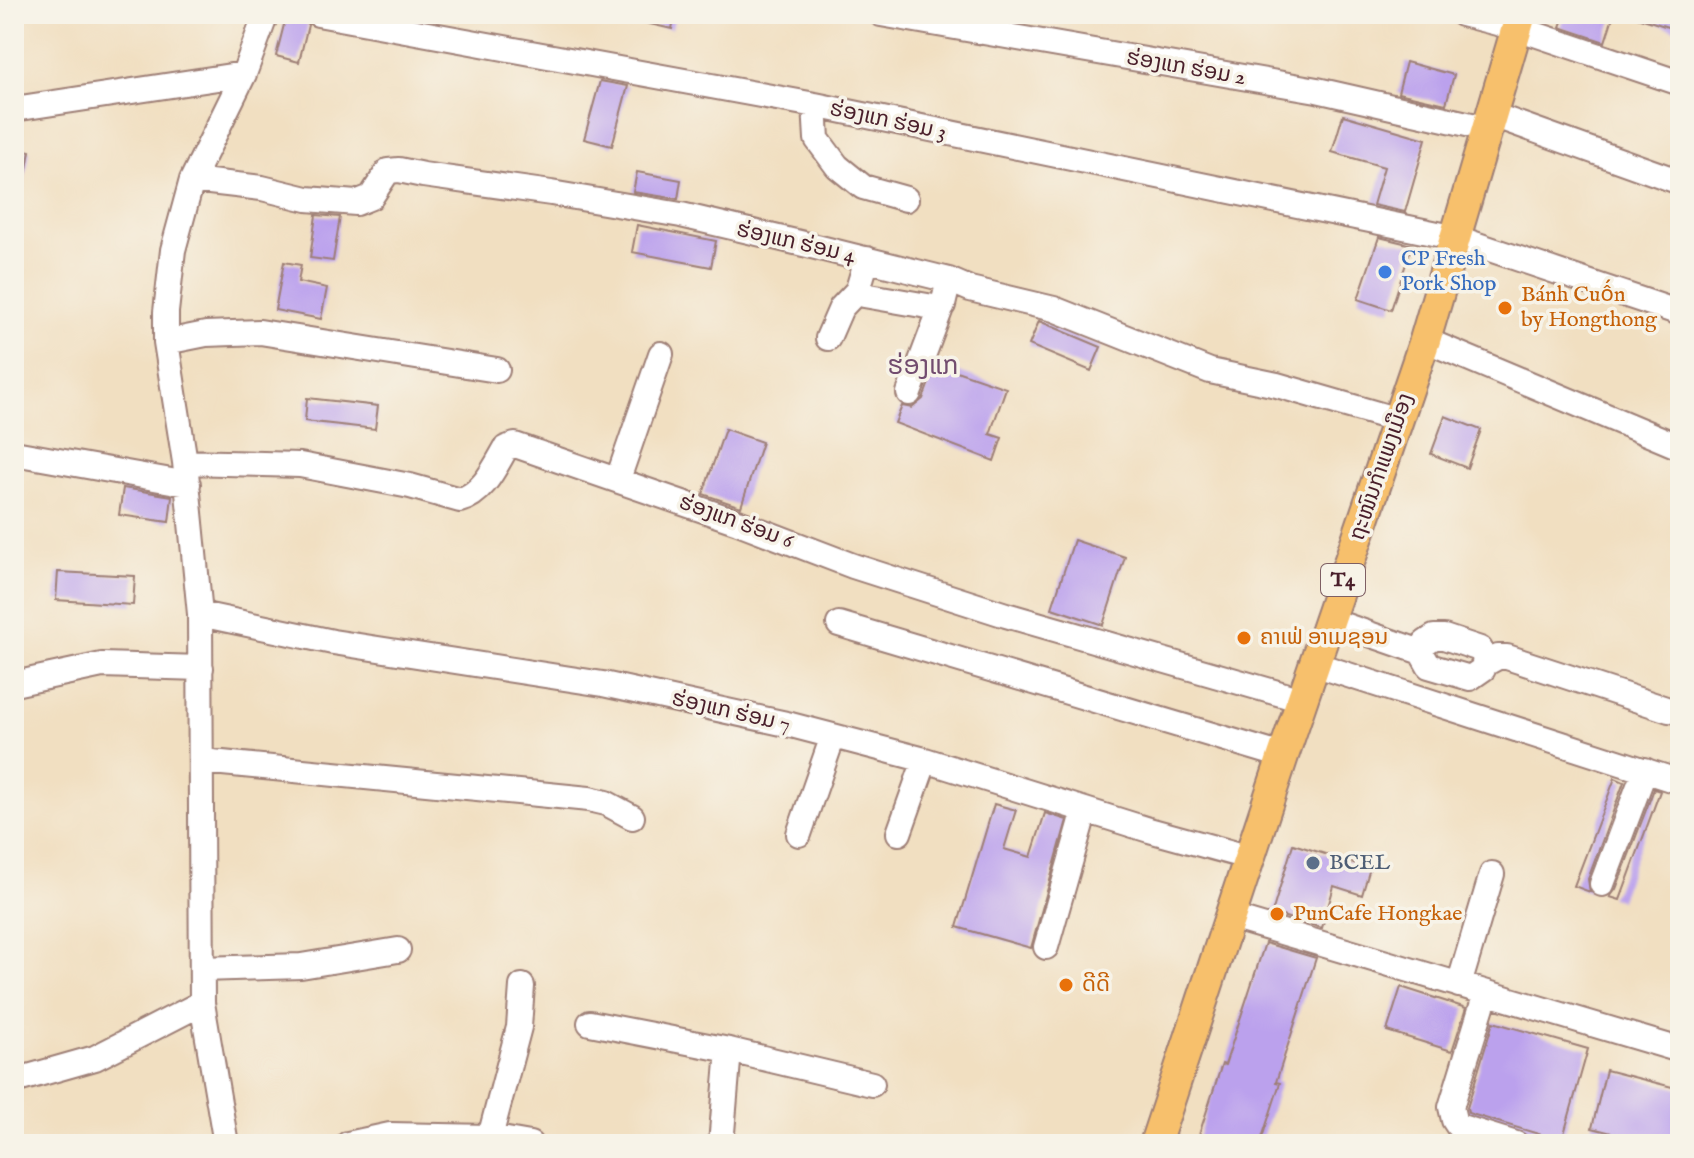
<svg xmlns="http://www.w3.org/2000/svg" width="1694" height="1158" font-family="'IM FELL English','Noto Sans Lao',serif">
  <style>
    .building { fill: #bba1ed }
    .lines { fill: none; stroke-linecap: round; stroke-linejoin: round }
    .minor-casing { stroke: #9e7f76; stroke-width: 28 }
    .major-casing { stroke: #9e7f76; stroke-width: 34 }
    .minor { stroke: #fff; stroke-width: 24 }
    .major { stroke: #f7c06c; stroke-width: 30 }
    .shop-dot { fill: #3f7fe0; stroke: #f7f3e8; stroke-width: 3 }
    .food-dot { fill: #e8710a; stroke: #f7f3e8; stroke-width: 3 }
    .service-dot { fill: #5c6f8a; stroke: #f7f3e8; stroke-width: 3 }
    .labels { text-anchor: middle; dominant-baseline: central; stroke-width: 7; stroke-linejoin: round; paint-order: stroke }
    .shield { fill: #f7f3e8; stroke: #7e5f64; stroke-width: 2 }
    .shield-label { font-size: 20px; font-weight: bold; fill: #4a1f2b }
    .street-label { font-size: 22px; fill: #4a1f2b; stroke: #f7f3e8 }
    .shop-label { font-size: 22px; fill: #366cbe; stroke: #f7f3e8; text-anchor: start }
    .food-label { font-size: 22px; fill: #c56008; stroke: #f7f3e8; text-anchor: start }
    .service-label { font-size: 22px; fill: #4e5e75; stroke: #f7f3e8; text-anchor: start }
    .quarter-label { font-size: 26px; fill: #724c6f; stroke: #f7f3e8 }
  </style>
  <rect width="100%" height="100%" fill="#f7f3e8"/>
  <filter id="ink" filterUnits="userSpaceOnUse"><feTurbulence type="fractalNoise" baseFrequency=".0125" numOctaves="2"/><feDisplacementMap in="SourceGraphic" scale="16" xChannelSelector="R" yChannelSelector="G"/><feConvolveMatrix kernelMatrix="1 2 1 2 8 2 1 2 1" color-interpolation-filters="sRGB"/></filter>
  <filter id="wash" filterUnits="userSpaceOnUse"><feTurbulence type="fractalNoise" baseFrequency=".006" numOctaves="4" result="noise"/><feDisplacementMap in="SourceGraphic" scale="32" xChannelSelector="R" yChannelSelector="G"/><feGaussianBlur stdDeviation="1.8" result="paint"/><feColorMatrix in="noise" values="0 0 0 0 0 0 0 0 0 0 0 0 0 0 0 0 0 1.4 0 .05"/><feComposite in="paint" operator="in"/></filter>
  <g filter="url(#wash)">
    <rect width="100%" height="100%" fill="#f1dfc1"/>
    <g id="blocks">
      <!-- building -->
      <path class="building" d="M632 14H675L672 29 632 20Z
        M1565 14H1614L1605 42 1560 27Z
        M1637 14H1680V31L1637 17Z
        M286 17 306 22 308 25 299 62 276 56Z
        M1406 62 1454 75 1446 104 1398 93Z
        M600 81 628 86 612 146 584 139Z
        M1343 115 1426 139 1405 212 1373 205 1384 167 1332 152Z
        M14 148 30 151 21 202 14 201Z
        M637 172 681 180 678 199 633 192Z
        M316 215 340 217 333 261 310 258Z
        M637 225 716 241 711 267 632 252Z
        M1379 237 1412 245 1391 310 1358 299Z
        M284 262 301 265 298 282 327 288 321 319 275 310Z
        M1039 321 1101 347 1091 371 1029 345Z
        M936 364 1006 388 990 434 1002 438 994 461 895 423 902 406 912 408 923 399Z
        M307 398 378 406 375 429 305 421Z
        M1445 416 1481 430 1467 468 1431 454Z
        M725 429 762 442 741 507 703 494Z
        M123 488 172 496 169 522 119 515Z
        M1074 540 1125 557 1103 625 1052 608Z
        M58 572 135 576 133 605 56 600Z
        M1615 778 1624 782 1588 879 1590 892 1574 886Z
        M1654 789 1660 791 1620 900 1610 897 1616 889Z
        M994 804 1016 810 1004 849 1031 857 1045 813 1067 820 1031 948 957 927Z
        M1293 844 1370 868 1362 895 1334 886 1322 928 1272 913Z
        M1265 943 1316 958 1276 1082 1280 1083 1260 1144H1196L1222 1064 1225 1065Z
        M1401 987 1466 1008 1452 1051 1387 1031Z
        M1493 1022 1588 1049 1562 1141 1468 1113 1467 1108Z
        M1606 1070 1680 1089V1144H1655L1592 1128Z"/>
    </g>
  </g>
  <g filter="url(#ink)">
    <use href="#blocks" fill-opacity="0" stroke="#9e7f76" stroke-width="2"/>
    <g class="lines">
      <!-- minor casing -->
      <g class="minor-casing">
        <path id="minor" d="M318 14 815 105 1457 238 1680 313
          M881 14 1317 90 1489 129
          M1462 14 1517 28 1680 83
          M815 105 817 139 837 166 863 187 906 199
          M14 109 244 74
          M1493 115 1680 182
          M192 180 262 188 307 199 356 203 371 197 388 171 399 170 423 175 551 193 681 215 808 245 949 280 970 289 1054 309 1210 371 1277 385 1398 420
          M867 259 859 286 864 295 939 308 943 305 949 280
          M828 338 841 308 859 289
          M1425 340 1680 447
          M166 342 206 334 260 332 497 370
          M909 393 941 308
          M14 453 188 484
          M185 462 300 465 410 486 460 500C483 494 495 467 506 448L515 445 738 522 853 566 1006 615 1302 700
          M618 479 661 354
          M200 614 333 642 603 684 791 725 925 760 1149 830 1251 858
          M1329 620 1421 652
          M839 624 1283 756
          M1434 637H1444L1480 649 1485 658 1483 669 1470 678 1429 666 1421 652 1425 643Z
          M1314 664 1680 782
          M1485 664 1498 657H1507L1669 710 1680 711
          M14 684 102 665 201 668
          M202 761 589 799 606 803 632 817
          M899 833 925 760
          M799 834 833 736
          M1602 884 1645 770
          M1231 917 1680 1050
          M1046 947 1085 810
          M202 969 301 966 398 950
          M1459 985 1492 874
          M1486 993 1451 1107 1454 1120 1458 1126 1516 1144
          M590 1023 729 1050 872 1084
          M14 1081 95 1058 202 1003
          M490 1137 519 1027 522 986
          M226 1144 202 1003 200 614 185 462 166 342V312L173 250 192 180 244 74 266 14
          M348 1144 390 1135 490 1137 530 1144
          M721 1144 729 1050"/>
      </g>
      <!-- major casing -->
      <g class="major-casing">
        <path id="major" d="M1155 1144 1283 756 1425 340 1521 14"/>
      </g>
      <!-- minor -->
      <use href="#minor" class="minor"/>
      <!-- major -->
      <use href="#major" class="major"/>
    </g>
  </g>
  <!-- markers -->
  <circle class="shop-dot" cx="1385" cy="272" r="8"/>
  <g class="food-dot">
    <circle cx="1505" cy="308" r="8"/>
    <circle cx="1244" cy="638" r="8"/>
    <circle cx="1277" cy="914" r="8"/>
    <circle cx="1066" cy="985" r="8"/>
  </g>
  <circle class="service-dot" cx="1313" cy="863" r="8"/>
  <g class="labels">
    <!-- shield labels -->
    <rect class="shield" x="1321" y="564" width="44" height="32" rx="6"/>
    <g class="shield-label">
      <text x="1343" y="580">T4</text>
    </g>
    <!-- street labels -->
    <g class="street-label">
      <text transform="translate(1186 68) rotate(10)">ຮ່ອງແກ ຮ່ອມ 2</text>
      <text transform="translate(888 121) rotate(12)">ຮ່ອງແກ ຮ່ອມ 3</text>
      <text transform="translate(796 243) rotate(13)">ຮ່ອງແກ ຮ່ອມ 4</text>
      <text transform="translate(1382 467) rotate(-71)">ຖະໜົນກຳແພງເມືອງ</text>
      <text transform="translate(736 522) rotate(20)">ຮ່ອງແກ ຮ່ອມ 6</text>
      <text transform="translate(731 712) rotate(13)">ຮ່ອງແກ ຮ່ອມ 7</text>
    </g>
    <!-- shop labels -->
    <g class="shop-label">
      <text x="1401" y="259">CP Fresh<tspan x="1401" dy="25">Pork Shop</tspan></text>
    </g>
    <!-- food labels -->
    <g class="food-label">
      <text x="1521" y="295">Bánh Cuốn<tspan x="1521" dy="25">by Hongthong</tspan></text>
      <text x="1260" y="638">ຄາເຟ່ ອາເມຊອນ</text>
      <text x="1293" y="914">PunCafe Hongkae</text>
      <text x="1082" y="985">ດີດີ</text>
    </g>
    <!-- service labels -->
    <g class="service-label">
      <text x="1329" y="863">BCEL</text>
    </g>
    <!-- quarter labels -->
    <g class="quarter-label">
      <text x="923" y="366">ຮ່ອງແກ</text>
    </g>
  </g>
  <!-- margin -->
  <rect width="1694" height="1158" fill="none" stroke="#f7f3e8" stroke-width="48"/>
</svg>
